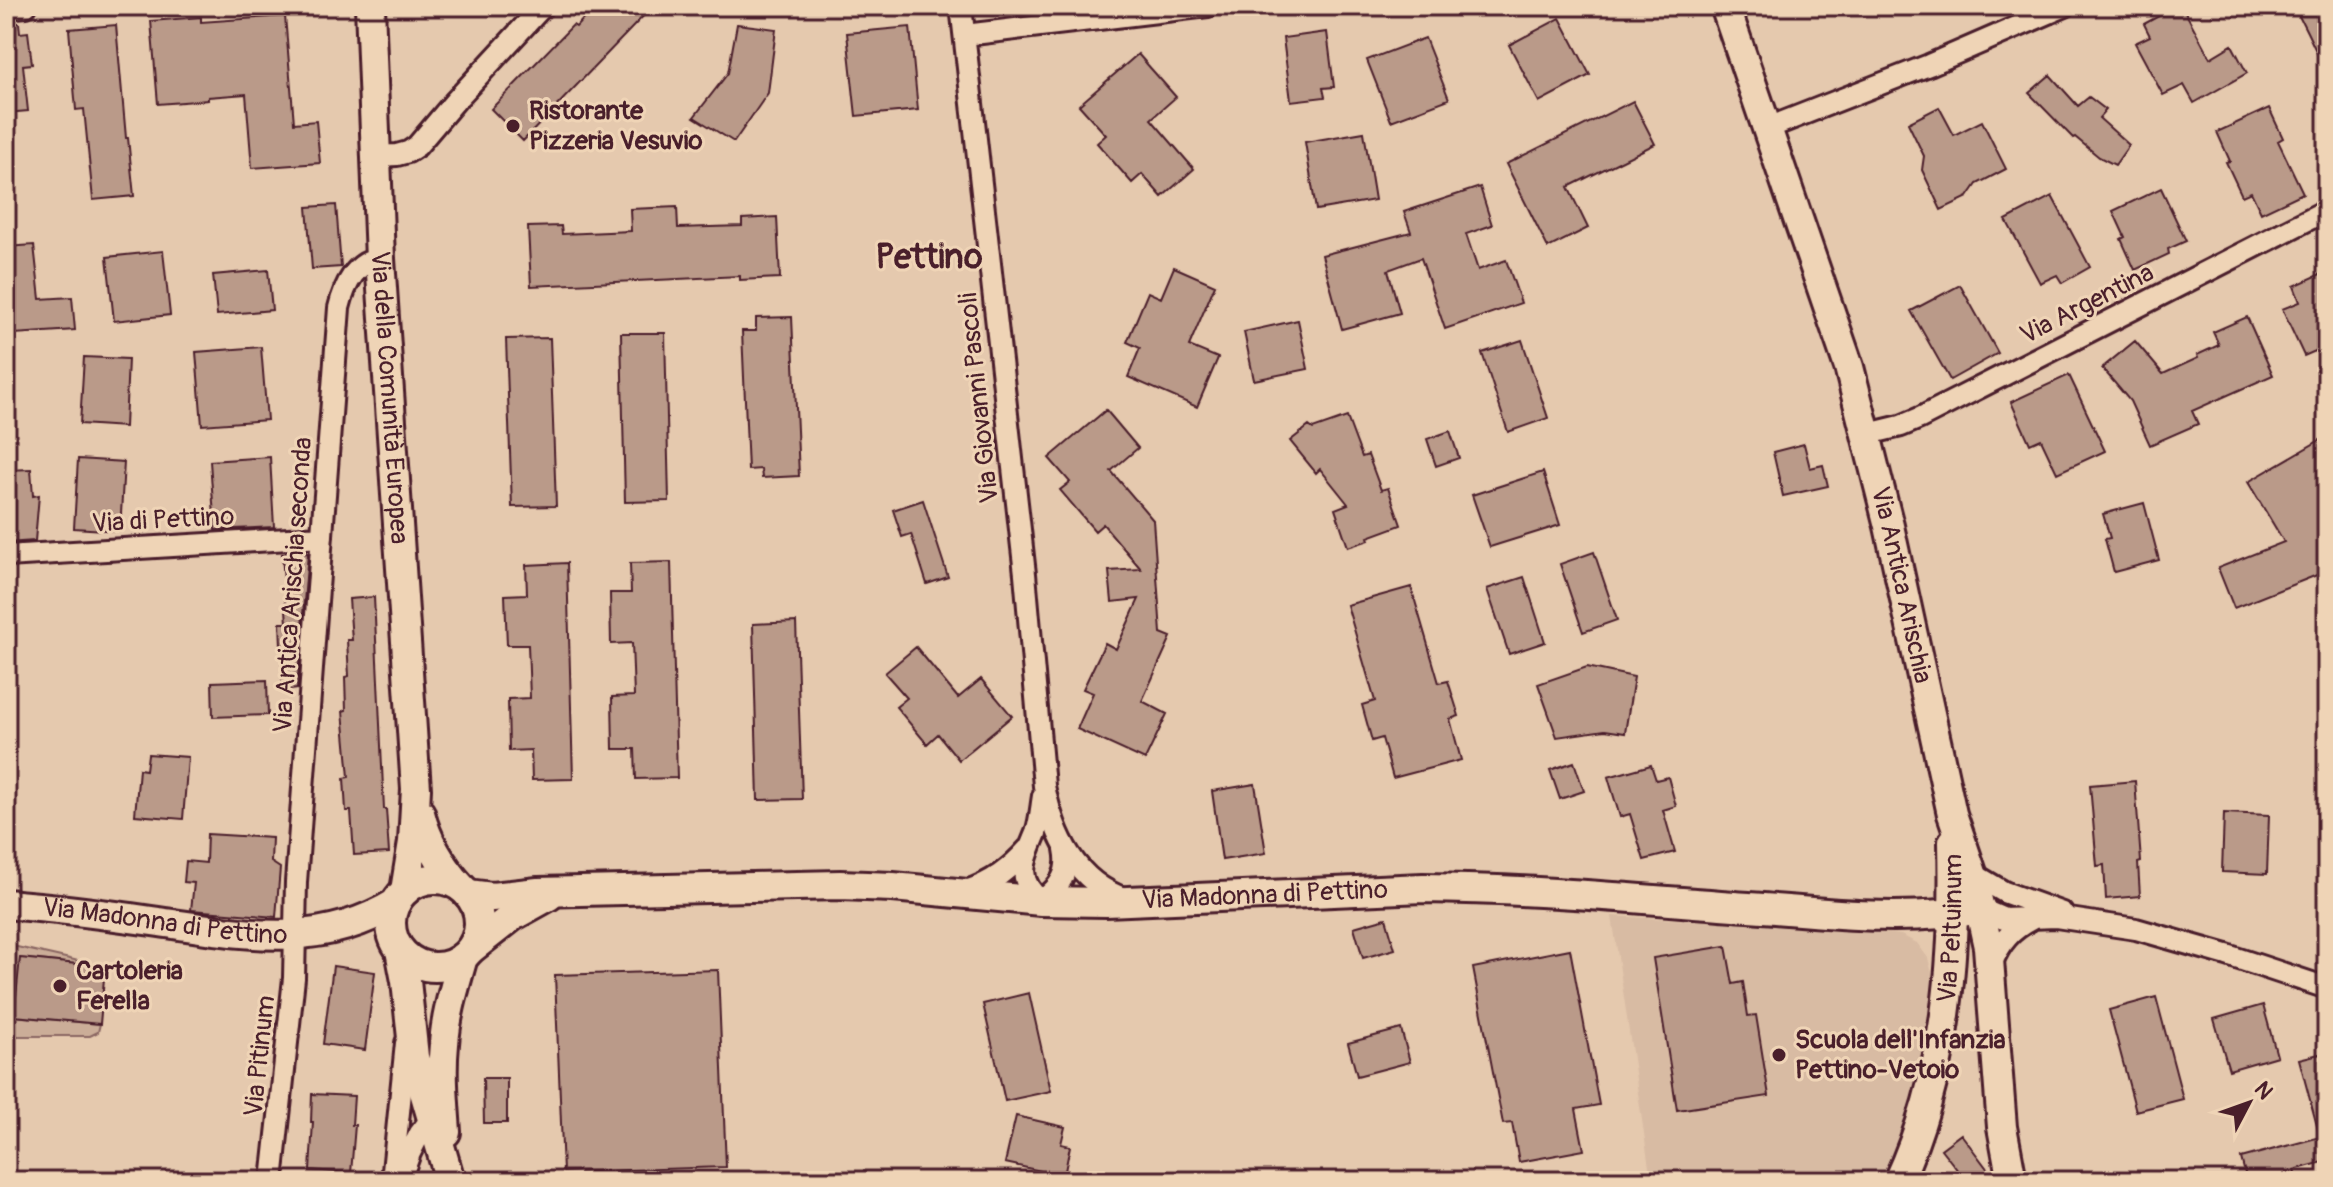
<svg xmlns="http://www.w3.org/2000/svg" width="2333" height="1187" font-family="Pangolin,sans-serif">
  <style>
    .built { fill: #d8bba3 }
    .green { fill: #cbad98; stroke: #8a6662; stroke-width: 2 }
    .building { fill: #ba9a89; stroke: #4a1f2b; stroke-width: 2 }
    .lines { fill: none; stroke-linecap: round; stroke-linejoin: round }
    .street-casing { stroke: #4a1f2b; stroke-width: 26 }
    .secondary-casing { stroke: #4a1f2b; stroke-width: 34 }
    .street { stroke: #efd4b6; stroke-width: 20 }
    .secondary { stroke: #efd4b6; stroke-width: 28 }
    .poi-dot { fill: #4a1f2b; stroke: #efd4b6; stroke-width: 3 }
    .labels { text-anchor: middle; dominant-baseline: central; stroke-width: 6; stroke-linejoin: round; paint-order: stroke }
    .poi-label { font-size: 26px; font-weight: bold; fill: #4a1f2b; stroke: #efd4b6; text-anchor: start }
    .street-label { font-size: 26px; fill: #4a1f2b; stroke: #efd4b6 }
    .district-label { font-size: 34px; font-weight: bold; fill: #4a1f2b; stroke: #efd4b6 }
  </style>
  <rect width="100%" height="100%" fill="#e5c9ae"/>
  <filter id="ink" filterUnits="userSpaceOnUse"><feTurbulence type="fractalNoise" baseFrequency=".0125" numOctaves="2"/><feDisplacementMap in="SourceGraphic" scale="16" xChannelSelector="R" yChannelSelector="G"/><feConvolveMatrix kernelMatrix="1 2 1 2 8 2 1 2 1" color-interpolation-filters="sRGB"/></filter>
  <g filter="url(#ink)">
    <!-- built -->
    <path class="built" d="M1612 916 1868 930 1901 935 1917 943 1928 958 1933 977 1928 1039 1924 1071 1886 1181H1651Z"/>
    <!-- green -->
    <path class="green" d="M6 946 17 947 105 967 20 958 18 981 6 977Z
      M16 992 14 1016 100 1024 98 1032 90 1036H6V993Z"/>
    <!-- building -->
    <path class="building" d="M595 6H653L523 141 491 109 573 25 576 27Z
      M2177 6H2182L2210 58 2232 45 2247 73 2194 103 2184 85 2163 95 2135 43 2150 36 2144 24Z
      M2294 6H2327V74L2307 32Z
      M285 16 294 123 316 121 320 163 252 168 246 94 208 97V100L158 104 151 21 201 17V22Z
      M1560 18 1590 75 1539 102 1509 45Z
      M6 23H19L20 33 28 32 32 64 23 65 28 111 6 113Z
      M737 24 776 29 768 93 734 142 694 117 728 73Z
      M116 25 126 138H128L134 196 93 200 84 109 76 110 69 29Z
      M910 27 918 110 856 116 847 33Z
      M1327 32 1334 87 1323 88 1325 97 1291 101 1283 38Z
      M1425 38 1449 99 1391 121 1367 60Z
      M1138 54 1176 97 1151 119 1194 169 1162 197 1142 174 1132 183 1097 143 1106 135 1079 105Z
      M2050 75 2078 106 2089 97 2106 110 2099 118 2129 145 2115 165 2099 157 2075 137 2073 138 2029 93Z
      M1633 101 1655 144 1568 187 1588 228 1548 248 1506 164Z
      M1939 107 1954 135 1982 121 2006 169 1977 184 1968 197 1941 210 1922 170 1924 156 1908 123Z
      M2269 108 2283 138 2278 141 2303 193 2261 213 2251 192 2242 196 2226 162 2230 161 2217 132Z
      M1364 132 1375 200 1316 210 1305 142Z
      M1480 187 1492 225 1466 234 1478 270 1506 260 1521 303 1445 329 1421 258 1388 270 1400 313 1342 329 1322 255 1411 232 1404 212Z
      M2161 188 2186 241 2168 249 2169 254 2135 270 2121 239 2125 237 2113 211Z
      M2052 196 2090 267 2062 283 2057 275 2040 283 2006 220Z
      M336 205 341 267 312 269 307 207Z
      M677 207 678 228 742 226V219L777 217 780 278 740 280V276L531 286 528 227 561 226 562 234 631 231 630 209Z
      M34 245 40 299 72 297 75 330 14 334 9 279H6V247Z
      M163 251 170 315 114 321 107 257Z
      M1174 267 1215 285 1189 346 1218 358 1197 407 1128 377 1140 348 1127 342 1148 292 1161 298Z
      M268 270 272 310 217 315 213 275Z
      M2327 271V346L2304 356 2282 309 2300 302 2294 286Z
      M1960 285 1998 353 1950 380 1911 311Z
      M792 317 799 476 762 478 761 469 748 470 742 331H756V318Z
      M2247 317 2273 375 2192 411 2198 424 2150 445 2130 401 2102 368 2135 341 2163 374 2198 358 2197 355 2219 345 2213 332Z
      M1298 320 1308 369 1254 380 1244 332Z
      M621 333H665L669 501 625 502Z
      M550 338 556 506 512 507 506 339Z
      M1522 340 1548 418 1508 432 1482 353Z
      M261 347 267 420 202 425 196 352Z
      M84 357 128 359 125 427 80 424Z
      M2069 375 2105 451 2057 473 2041 439 2030 444 2011 402Z
      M1106 410 1138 448 1111 471 1153 520 1161 633 1171 637 1142 701 1167 714 1145 760 1077 729 1093 693 1083 689 1105 643 1116 649 1139 599 1112 602 1109 571 1141 569 1103 524 1095 531 1060 490 1070 482 1049 458Z
      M1347 417 1362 457 1368 455 1381 490 1388 488 1401 525 1368 537 1369 540 1348 547 1335 509 1348 504 1320 469 1316 473 1290 441 1309 426 1313 429Z
      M1450 431 1459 458 1436 466 1427 439Z
      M2327 436V571L2234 608 2218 568 2284 542 2248 482Z
      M1804 444 1810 468 1823 465 1828 486 1783 496 1773 452Z
      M270 457 274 527 215 530 210 461Z
      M78 459 124 462 120 531 74 528Z
      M31 469 33 496 39 495 35 541 6 543V470Z
      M1543 472 1560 525 1490 547 1472 495Z
      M923 500 948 577 927 584 911 534 902 537 893 510Z
      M2144 503 2159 560 2114 572 2105 539 2110 538 2103 514Z
      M1594 552 1617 620 1583 632 1560 564Z
      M308 553 297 689 283 691 280 623H287L282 554Z
      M671 562 677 778 636 779 635 749H613L612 697 634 696 632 643 611 644 610 593H631L630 563Z
      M567 563 573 779 532 780 531 750 509 751 508 699 530 698 528 645H507L505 595 527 594 526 565Z
      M1524 577 1545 642 1509 654 1487 589Z
      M1411 587 1439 683 1448 681 1459 716 1450 719 1461 760 1393 778 1382 738 1372 741 1362 705 1375 701 1347 605Z
      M374 597 384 809H386L389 853 354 855 351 811H346L344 778 349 777 343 711 346 710 345 677 349 676 347 640H352L349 599Z
      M796 622 802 799 758 800 753 624Z
      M916 647 958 698 981 679 1012 716 959 760 938 734 927 744 896 707 907 698 885 673Z
      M1587 667 1634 677 1625 733 1605 730 1557 737 1538 684Z
      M267 680 268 715 213 717 212 682Z
      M148 754 188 757 183 819 135 815 139 769 146 770Z
      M1574 762 1584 791 1560 799 1550 770Z
      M1651 765 1656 780 1668 777 1676 806 1663 810 1675 852 1644 860 1630 814 1620 817 1608 777Z
      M2135 781 2141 862 2138 863 2140 896 2106 899 2104 865 2097 866 2090 785Z
      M1255 784 1266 853 1222 860 1212 791Z
      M2224 813 2269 815 2267 874 2222 872Z
      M207 834 272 838 271 862 280 868 276 917 191 910 194 883 184 882 186 861 206 863Z
      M1386 918 1395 949 1363 958 1354 927Z
      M1726 946 1733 984 1743 982 1748 1016 1756 1015 1769 1096 1677 1110 1653 958Z
      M1570 949 1599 1105 1576 1109 1584 1150 1519 1162 1512 1123 1503 1124 1473 968Z
      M20 958 105 967 100 1024 14 1016Z
      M333 966 375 972 365 1050 323 1044Z
      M718 970 726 1167 563 1172 555 975Z
      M1029 993 1051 1091 1005 1101 983 1004Z
      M2156 997 2183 1099 2136 1111 2109 1010Z
      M2263 1005 2277 1056 2229 1070 2214 1019Z
      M1401 1029 1410 1062 1357 1076 1348 1043Z
      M2327 1052V1161L2294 1170 2297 1181H2247L2241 1158 2320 1137 2299 1059Z
      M483 1078H507V1123H484Z
      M312 1094 354 1096 352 1125H355L351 1173 310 1170 313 1122H311Z
      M1016 1116 1065 1127 1061 1144 1070 1146 1064 1176 1005 1163Z
      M1961 1134 1994 1178 1995 1181H1966L1941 1149Z"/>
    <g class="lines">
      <!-- street casing -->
      <g class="street-casing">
        <path id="street" d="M961 6 1025 574 1044 786C1054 835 1075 882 1126 899
          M6 8 26 6
          M965 35 1208 6
          M1768 128 1929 65 2065 6
          M376 156 397 155 408 152 417 146 456 100 543 6
          M1868 434 1901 426 1920 418 2327 210
          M6 556 322 537
          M1043 796C1041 808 1040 822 1036 833 1025 860 1014 878 1041 901 1060 887 1070 873 1065 849
          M1972 873 2004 892 2062 913
          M966 891C992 883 1010 869 1028 849
          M1981 909 2004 919 2056 917 2136 929 2227 955 2327 988
          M1991 965C2000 942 2011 930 2032 919
          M272 1181 294 978 296 882 339 308C344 287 355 261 380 259
          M392 1181 406 1043
          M400 1181 410 1153 420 1133 437 1111"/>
      </g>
      <!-- secondary casing -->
      <g class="secondary-casing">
        <g id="secondary">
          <path id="s1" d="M370 6 380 259 416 789 413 842 405 891"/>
          <path id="s2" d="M1725 6 1849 367 1889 526 1952 814 1972 873 1988 947 2002 1127 2012 1181"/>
          <path d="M420 813C427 842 441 865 461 887"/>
          <circle cx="435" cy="923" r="44"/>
          <path id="s3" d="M468 894 492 897 538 892 840 885 893 887 1041 901 1106 902 1423 888C1537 889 1650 900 1763 908 1835 914 1909 922 1981 909"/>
          <path id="s4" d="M6 904C55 908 103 914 152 921 239 933 316 952 396 903"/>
          <path d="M471 949 513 916 549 896"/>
          <path d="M400 950 406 981 414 1057 449 1177"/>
          <path d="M446 1132C444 1103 441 1073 444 1044 446 1014 455 986 463 957"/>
          <path id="s5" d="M1898 1181C1947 1075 1956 957 1953 842"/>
        </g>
      </g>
      <!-- street -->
      <use href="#street" class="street"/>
      <!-- secondary -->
      <use href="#secondary" class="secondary"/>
    </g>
  </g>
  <!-- markers -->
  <g class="poi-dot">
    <circle cx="513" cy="126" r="8"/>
    <circle cx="60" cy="986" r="8"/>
    <circle cx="1779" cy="1055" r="8"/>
  </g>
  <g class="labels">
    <!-- poi labels -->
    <g class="poi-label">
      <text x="529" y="111">Ristorante<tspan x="529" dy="30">Pizzeria Vesuvio</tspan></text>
      <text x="76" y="971">Cartoleria<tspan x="76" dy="30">Ferella</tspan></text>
      <text x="1795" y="1040">Scuola dell'Infanzia<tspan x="1795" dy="30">Pettino-Vetoio</tspan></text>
    </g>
    <!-- street labels -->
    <g class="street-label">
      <text transform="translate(2087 304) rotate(-27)">Via Argentina</text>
      <text stroke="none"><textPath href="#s1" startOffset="392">Via della Comunità Europea</textPath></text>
      <text transform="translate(979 398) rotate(-96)">Via Giovanni Pascoli</text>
      <text transform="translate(163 520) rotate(-3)">Via di Pettino</text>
      <text transform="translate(293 585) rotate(-86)">Via Antica Arischia seconda</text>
      <text stroke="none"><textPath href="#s2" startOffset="606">Via Antica Arischia</textPath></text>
      <text stroke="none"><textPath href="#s3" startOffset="798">Via Madonna di Pettino</textPath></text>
      <text stroke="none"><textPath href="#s4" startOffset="160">Via Madonna di Pettino</textPath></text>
      <text stroke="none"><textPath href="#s5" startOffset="260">Via Peltuinum</textPath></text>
      <text transform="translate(260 1056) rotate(-84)">Via Pitinum</text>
    </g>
    <!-- district labels -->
    <g class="district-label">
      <text x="929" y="257">Pettino</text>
    </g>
  </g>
  <!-- margin -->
  <rect width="2333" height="1187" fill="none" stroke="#efd4b6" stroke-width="32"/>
  <rect x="16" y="16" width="2301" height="1155" fill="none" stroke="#4a1f2b" stroke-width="3" filter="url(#ink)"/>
  <!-- north arrow -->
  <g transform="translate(2249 1103) rotate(49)" stroke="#efd4b6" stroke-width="6" paint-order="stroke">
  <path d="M0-6L14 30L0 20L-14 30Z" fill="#4a1f2b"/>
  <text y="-12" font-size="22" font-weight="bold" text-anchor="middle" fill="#4a1f2b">N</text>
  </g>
</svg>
